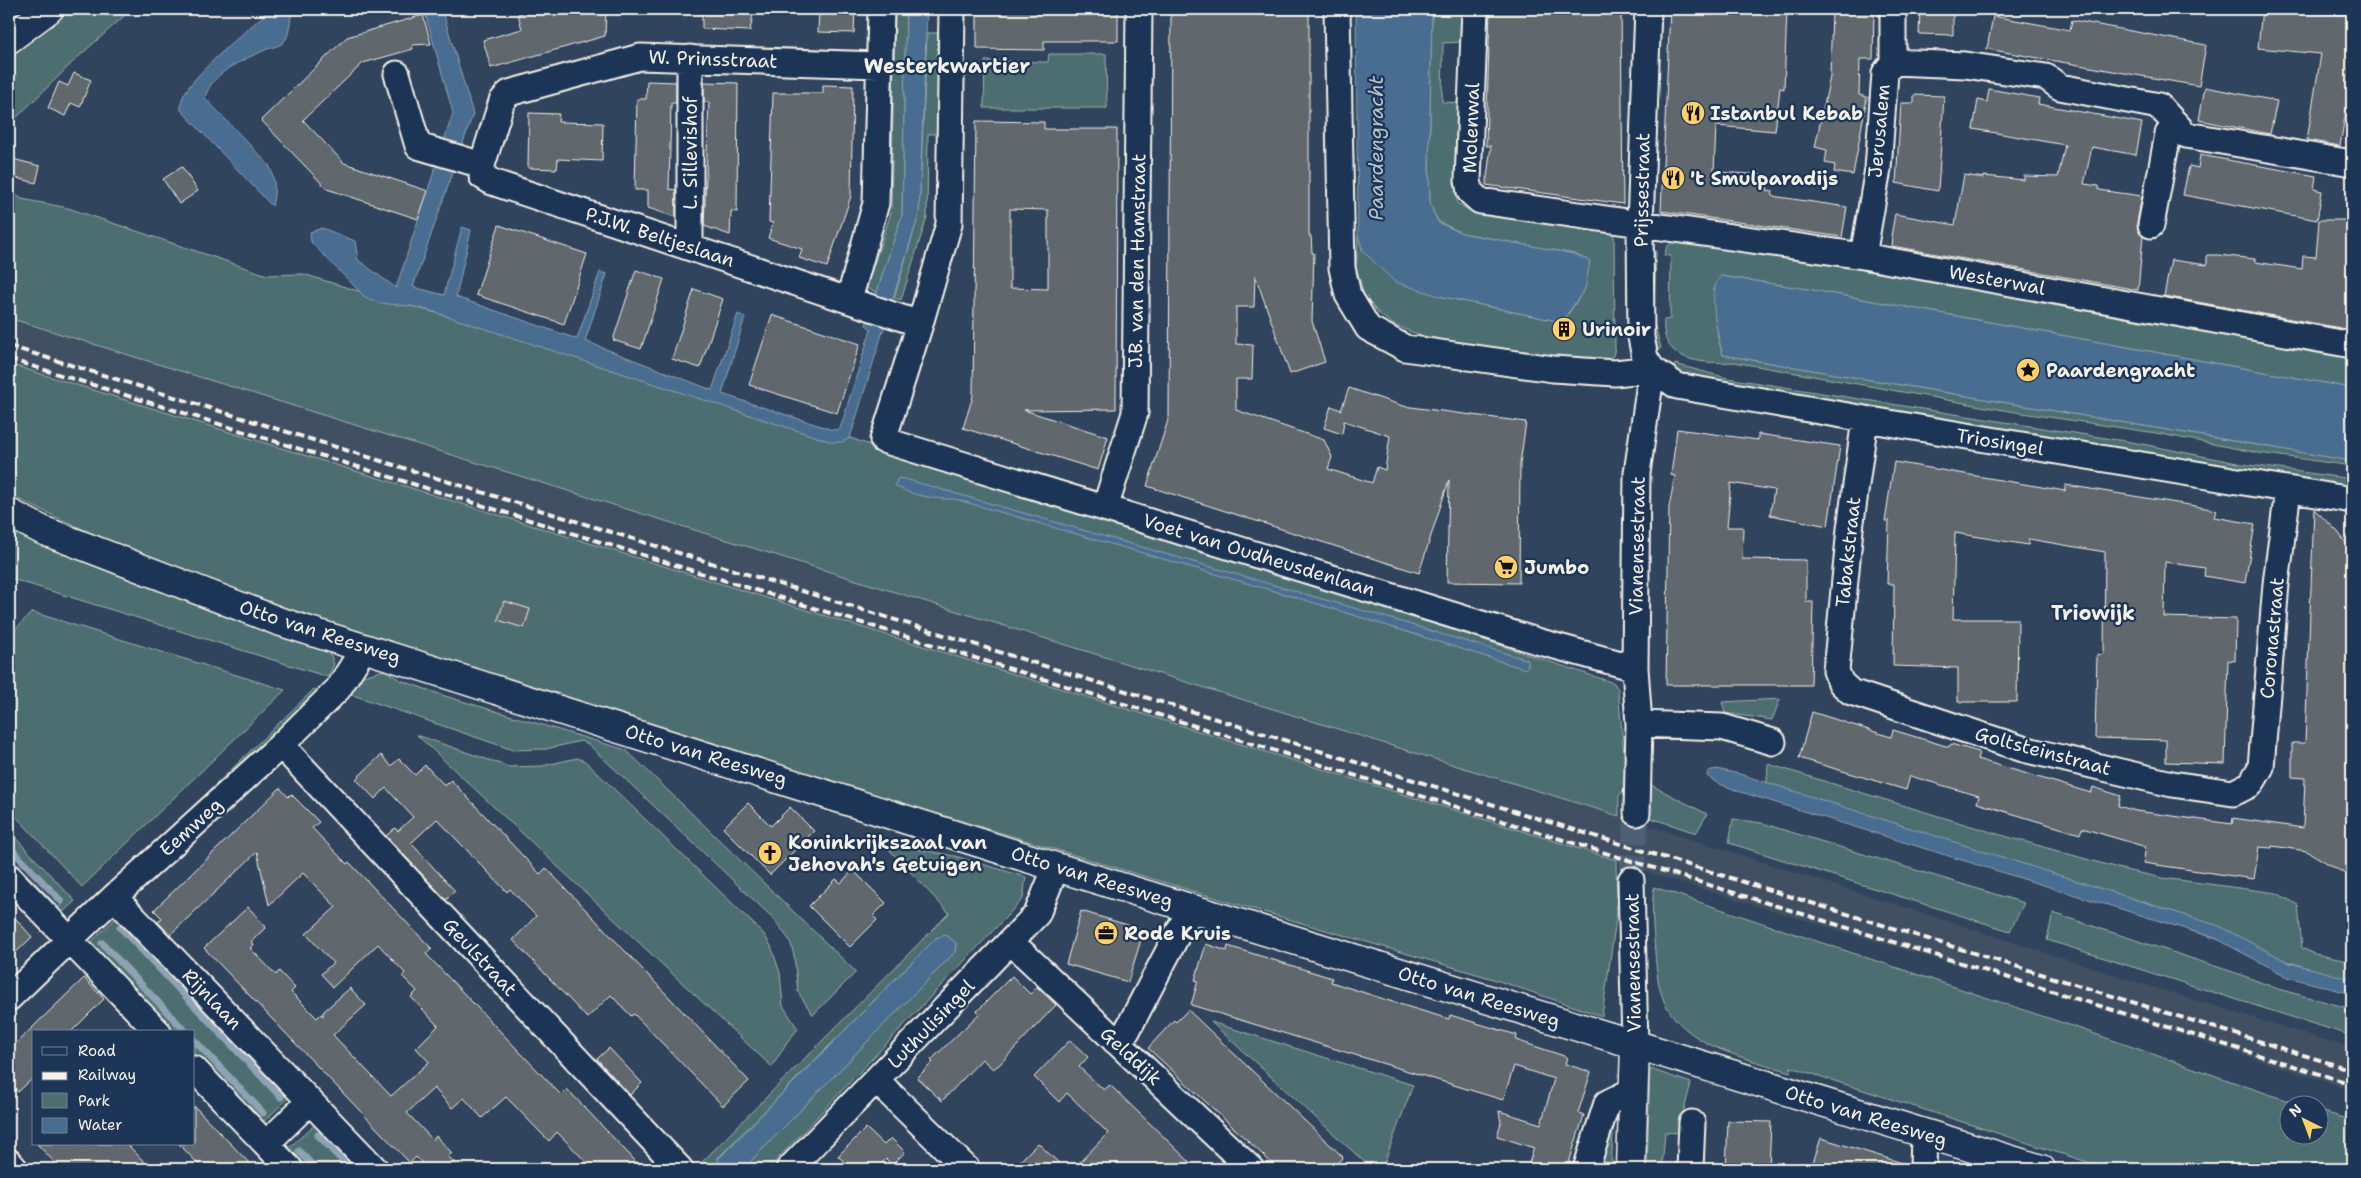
<svg xmlns="http://www.w3.org/2000/svg" width="2361" height="1178" font-family="'Shantell Sans',sans-serif">
  <style>
    .built { fill: #3f4f62 }
    .green { fill: #4d6e6f; stroke: #a0b0ac }
    .water { fill: #486d90; stroke: #8da2b3 }
    .lines { fill: none; stroke-linecap: round; stroke-linejoin: round }
    .stream { stroke: #8da2b3; stroke-width: 7 }
    .building { fill: #61686d; stroke: #f4f1e8; fill-rule: evenodd }
    .street-tunnel { stroke: #4e5e73; stroke-width: 25; stroke-dasharray: 25 12; stroke-linecap: butt }
    .street-casing { stroke: #f4f1e8; stroke-width: 29 }
    .secondary-casing { stroke: #f4f1e8; stroke-width: 31 }
    .street { stroke: #1d3557; stroke-width: 25 }
    .secondary { stroke: #1d3557; stroke-width: 28 }
    .rail { stroke: #f4f1e8; stroke-width: 4; stroke-dasharray: 8 4; stroke-linecap: butt }
    .labels { text-anchor: middle; dominant-baseline: central; stroke-width: 4.5; stroke-linejoin: round; paint-order: stroke }
    .street-label { font-size: 19px; fill: #f4f1e8; stroke: #1d3557 }
    .poi-label { font-size: 19px; font-weight: bold; fill: #f4f1e8; stroke: #1d3557; text-anchor: start }
    .neighbourhood-label { font-size: 20px; font-weight: bold; fill: #f4f1e8; stroke: #1d3557 }
    .water-label { font-size: 20px; font-style: italic; fill: #b8c3c9; stroke: #1d3557 }
  </style>
  <rect width="100%" height="100%" fill="#31445e"/>
  <filter id="ink" filterUnits="userSpaceOnUse"><feTurbulence type="fractalNoise" baseFrequency=".02" numOctaves="2"/><feDisplacementMap in="SourceGraphic" scale="10" xChannelSelector="R" yChannelSelector="G"/><feConvolveMatrix kernelMatrix="1 2 1 2 8 2 1 2 1" color-interpolation-filters="sRGB"/></filter>
  <g filter="url(#ink)">
    <!-- built -->
    <path class="built" d="M9 318 1619 816 2153 987 2352 1048V1090L2034 988 1740 901 9 364Z"/>
    <!-- green -->
    <path class="green" d="M70 9H132L76 59 9 125V55Z
      M895 9H906L902 215 877 292 866 288 891 213Z
      M1432 9H1466L1464 42 1443 43 1442 102 1461 103 1456 191 1457 203 1469 210 1614 233 1615 348 1613 356 1604 361 1500 351 1419 335 1394 325 1378 313 1364 295 1356 267 1358 235 1363 251 1439 296 1557 321 1564 320 1585 289 1579 257 1574 254 1462 233 1439 222 1434 214 1430 202 1429 166Z
      M927 33H942L943 134H928L927 217 901 300 894 298 919 214Z
      M1049 54H1106L1107 108H984L985 61 1048 62Z
      M9 191 22 199 68 208 267 275 303 274 384 299 474 323 831 436 850 438 1005 492 1472 636 1614 683 1618 689 1627 786 1619 796V816L9 318Z
      M1647 241 1656 252 1654 323 1661 348 1653 353Z
      M1674 241 1819 260 2352 357V388L1807 289 1721 276 1714 289 1718 339 1723 355 2352 461V466L2259 453 2156 433 2009 411 1734 362C1702 364 1660 362 1664 320L1670 319 1671 256 1664 255 1667 247Z
      M9 364 1616 860 1617 912 1602 1016 1490 978 1219 899 514 685 308 616 113 543 9 495Z
      M1675 364 1727 378 2137 443 2242 464 2352 479V492L1671 372Z
      M9 527 159 591 330 653 334 664 328 677 9 578Z
      M32 612 285 690 82 887 9 809V636Z
      M385 670 400 680 445 696 626 750 856 972 813 1015 798 992 794 955 790 941 774 919 589 745 581 741 546 749 513 750 347 693 363 676Z
      M314 689 324 692 95 902Z
      M1780 699 1772 720 1725 713 1722 702Z
      M417 735 509 767 542 766 577 758 585 761 763 933 771 946 780 973 783 1006 798 1029 787 1042 772 1067Z
      M1768 764 1994 833 2125 870 2163 878 2277 893 2298 905 2302 948 2315 954 2352 962V982L1766 795Z
      M1651 785 1707 814 1696 833 1648 817Z
      M1733 819 1761 823 2024 903 2010 931 1729 843Z
      M9 831 75 901 59 916 9 865V856L59 907 64 901 9 842Z
      M883 843 955 856 1026 877 1023 899 768 1169H743L955 952 956 943 946 935 936 938 718 1158 720 1169H695L949 913Z
      M1654 887 2069 1025 2300 1105 2288 1106V1136H2318L2319 1111 2352 1120V1169H2109L1791 1067 1790 1072C1748 1058 1691 1049 1667 1007 1658 992 1656 968 1655 951 1653 927 1651 911 1654 887Z
      M121 913 296 1091 259 1126 194 1057V1032H170L89 944Z
      M2053 913 2239 974 2278 989 2352 1009V1036L2047 940Z
      M1211 1022 1413 1085 1382 1169H1372Z
      M1650 1069 1691 1083 1678 1133 1665 1132 1662 1169H1647Z
      M1614 1116 1611 1169H1598Z
      M320 1120 367 1169H300L283 1153Z"/>
    <!-- water -->
    <path class="water" d="M271 9H294C289 19 290 32 286 39 282 47 270 47 263 51 240 61 211 73 205 98L269 165C275 179 276 190 272 206L181 110C181 107 181 102 182 99 189 77 252 26 271 9Z
      M424 9H442L473 114 413 287 444 295 462 227 471 230 456 297 577 339 600 272 607 274 585 341 712 390 738 314 745 317 722 394 833 430 840 429 871 329 866 325 902 215 906 9H927L919 214 850 438 842 442H832L431 311 410 306 379 303 365 297 311 242 310 232 322 228 355 241 358 260 396 288 453 113Z
      M1356 9H1432L1429 166 1430 202 1434 214 1439 223 1462 233 1574 254 1590 261 1585 289 1563 320 1557 321 1439 296 1395 282 1363 251 1358 235Z
      M1721 276 1807 289 2352 388V461L1723 355C1718 338 1706 288 1721 276Z
      M898 478 905 479 1385 617 1528 660V666L1525 669 1305 600 955 499C940 500 906 495 895 485Z
      M1716 769 1740 774 2219 926 2290 963 2352 979V994L2288 977 2215 938 1741 792 1717 783 1707 776 1708 771Z
      M946 935 956 943 955 952 743 1169H720L718 1159 936 938Z"/>
    <g class="lines">
      <!-- stream -->
      <path class="stream" d="M9 847 61 901
        M120 927 281 1097
        M102 943 186 1032
        M194 1040 263 1113
        M318 1135 350 1169
        M299 1151 316 1169"/>
    </g>
    <!-- building -->
    <path class="building" d="M537 9H606L605 36 491 68 483 40 522 29 518 14Z
      M702 9H754L750 31 702 29Z
      M819 9H855L854 33 818 32Z
      M977 9H1118V41H1044V50L977 49Z
      M1171 9H1309V236H1311L1312 253H1314L1312 321 1325 362 1290 374 1255 275 1254 307H1236V344L1253 345 1252 379H1236V410L1324 440 1332 457 1328 469 1372 483 1377 467 1385 470 1390 436 1344 421 1342 434 1324 428 1331 406 1341 410 1349 388 1403 406 1526 422 1520 464 1519 583 1447 582 1449 480 1419 573 1147 486 1169 417Z
      M1490 9H1621L1623 204 1486 185 1491 146H1486Z
      M1670 9H1787L1784 89 1780 88 1775 131 1716 126 1714 172 1769 175 1767 190 1773 191 1772 196 1847 207 1842 237 1661 211Z
      M1832 9H1874L1873 59H1860L1859 95 1867 97 1853 175 1834 172 1835 165 1825 163 1827 150 1815 147 1830 77Z
      M1920 9H1953V35L1919 34Z
      M2262 9 2352 15V75L2340 146 2307 140 2321 54 2258 48Z
      M423 15 431 44 412 45 413 49 363 63 303 120 344 163 428 191 418 219 327 189 261 120 347 37Z
      M1993 16 2070 30 2072 20 2206 45 2199 86 1987 49Z
      M74 73 91 80 80 107 71 103 65 116 48 108 59 82 68 86Z
      M647 81 676 82V103H671L669 189 676 190V217L648 208V190H635L637 99H646Z
      M704 82 738 83 737 212 731 211 730 235 704 226 709 102H704Z
      M823 85 853 86 851 196 827 267 799 258 802 249 768 238 773 223 769 222 773 93H823Z
      M2205 87 2277 101 2270 134 2199 120Z
      M1989 89 2039 98 2038 104 2142 123 2136 155 2092 147 2084 184 2099 186V190L2142 196 2137 223 2138 230 2143 236 2138 290 1892 246 1893 237 1891 236 1895 214 1955 225 1964 175 1984 178V176L2024 180V176L2058 177 2065 145 1973 129 1978 100 1987 102Z
      M1914 95 1944 96 1938 191 1896 183 1901 103H1914Z
      M529 113 559 114 558 122 603 123 602 161 558 159 557 169 528 168Z
      M976 121 1044 122V129H1117L1116 409 1024 410 1108 437 1098 470 963 428 973 396ZM1010 209 1048 210V289L1010 288Z
      M2200 155 2316 176 2314 189 2322 191 2317 220 2183 195 2189 166 2198 168Z
      M9 158 40 166 36 183 9 176Z
      M182 167 198 191 179 204 163 179Z
      M2319 220H2352V313L2350 328 2346 327V329L2164 296 2171 260 2207 265V255H2218L2255 259V262L2302 269 2303 256 2316 257Z
      M499 225 587 254 564 324 476 295Z
      M636 270 664 279 641 349 613 340Z
      M694 289 723 299 700 368 672 359Z
      M772 315 860 344 837 413 749 385Z
      M1677 429 1758 440V434L1840 446 1828 526 1770 515 1774 490 1731 483 1727 527H1743L1742 559 1806 560V602H1813L1811 685H1666L1669 507 1675 476 1671 475Z
      M1894 462 2065 491V485L2072 486 2195 506 2216 510 2214 517 2255 524 2245 583 2204 576 2205 568 2165 562 2164 617 2236 619 2235 661 2228 660 2225 764 2166 762V740L2095 738 2097 655 2104 654 2105 552 2029 539 2028 545 1955 533 1953 619H2018L2017 702H1958V668L1893 666 1894 584H1887L1889 521H1885Z
      M2314 509 2338 532 2352 551V878L2307 851 2272 846V848L2259 847 2254 879 2143 863 2146 847 2082 828 2080 834 1977 803 1979 796 1910 776 1906 790 1799 758 1812 712 1891 737 1893 730 1949 747 1951 744 1979 752 1977 759 2091 793 2093 787 2121 796 2118 806 2136 811 2232 824 2233 818 2303 828 2305 778 2292 777V743H2305Z
      M504 601 530 609 524 628 498 620Z
      M381 755 391 766 399 759 415 775 425 765 445 786 451 780 540 874 546 868 749 1081 723 1106 634 1014 631 1016 611 995 587 1018 513 940 536 916 510 889 507 892 437 819 411 843 455 891 446 900 386 836 395 828 398 831 413 817 386 788 375 799 356 779Z
      M280 788 288 797 291 794 319 822 312 828 347 864 349 862 432 949 426 954 473 1003 561 1095 567 1089 643 1169H593L557 1132 549 1141 506 1097 482 1118 464 1098 452 1108 434 1088 407 1113 433 1140 436 1136 452 1153 448 1156 461 1169H428L416 1157 410 1163 204 948 248 907 266 927 251 942 254 945 250 948 276 975 279 971 295 988 291 992 317 1018 321 1014 323 1016V1012L350 988 366 1005 333 1035 391 1096 429 1062 416 1048 438 1026 411 997 417 991 402 976 405 973 378 944 333 987 321 974 333 963 306 934 336 907 303 873 269 905 257 852 170 935 158 922 162 918 154 910Z
      M748 803 771 826 790 807 814 831 770 875 723 828Z
      M853 870 886 903 873 916 877 920 850 947 809 906 836 879 841 883Z
      M9 911 32 937 9 959Z
      M1081 911 1144 930 1128 982 1066 964Z
      M1206 944 1227 951 1228 946 1332 978 1331 982 1399 1004 1449 1019 1450 1015 1483 1025 1517 1035 1516 1040 1567 1057 1565 1064 1591 1072 1578 1113 1584 1115 1567 1169H1527L1534 1148 1497 1136 1501 1123 1499 1111 1541 1124 1554 1079 1514 1066 1503 1100 1191 1005 1198 981 1195 980Z
      M1012 976 1030 994 1037 987 1056 1005 999 1065 993 1069 982 1059 942 1101 917 1078 933 1062 931 1060 979 1014 977 1011Z
      M84 978 104 999 71 1032H34V1077L18 1092 9 1082V1050Z
      M1188 1010 1343 1157 1332 1169H1278L1148 1048 1174 1020 1176 1022Z
      M1070 1040 1088 1057 1079 1067 1104 1090 1110 1085 1197 1169H1073L1108 1133 1067 1093 1059 1102 1034 1077Z
      M609 1048 642 1083 630 1095 597 1059Z
      M194 1106 226 1139 255 1169H203L179 1144H194Z
      M1728 1121 1771 1122 1769 1169H1726Z
      M866 1128 884 1145 891 1138 905 1152 892 1165 886 1159 876 1169H852L838 1156Z
      M1821 1138 1909 1165V1169H1811Z
      M1038 1143 1065 1169H1012Z
      M37 1144H127L151 1169H61Z"/>
    <g class="lines">
      <!-- street-tunnel -->
      <path class="street-tunnel" d="M1631 880 1637 813"/>
      <!-- street casing -->
      <g class="street-casing">
        <path id="street" d="M1337 9 1342 268 1348 295 1368 328 1405 348 1553 369 1615 373 1652 369
          M1475 9 1468 180 1470 192 1480 201 1863 256 2352 345
          M1648 9 1640 224 1641 337 1645 358 1652 369 1677 386 1865 419 2352 500
          M690 58V247
          M1893 62 1965 65 2046 77 2060 87 2159 106 2186 135 2352 163
          M879 65 640 57 509 93 502 101 482 165V176L492 182 920 324 883 440 1537 641 1635 668
          M397 74 418 146 482 165
          M2151 225 2168 134 2176 125
          M1863 256 1878 169 1885 73 1893 62V9
          M849 300 876 203 881 9
          M920 324 949 224 952 9
          M1865 419 1850 529 1836 671 1841 683 1851 692 2023 749 2172 784 2233 793 2251 784 2261 767 2276 584 2288 490
          M1105 508 1135 413 1139 9
          M1639 724 1722 727 1773 742
          M281 745 680 1169
          M1637 813 1639 724 1635 668 1637 473 1652 369
          M9 877 158 1032
          M1631 880 1635 1046
          M114 897 375 1169
          M1011 942 1251 1169
          M9 998 114 897 281 745 338 689 364 648
          M1115 1041 1127 1031 1191 908
          M194 1069 290 1169
          M876 1080 967 1169
          M266 1144 309 1102
          M9 1162 15 1169
          M789 1169 1037 914 1056 867
          M1586 1169 1607 1103 1634 1090
          M1690 1169 1692 1123
          M1923 1169 1924 1134"/>
      </g>
      <!-- secondary casing -->
      <g class="secondary-casing">
        <path id="secondary" d="M9 39 49 9
          M9 513 42 530 278 621 1056 867 2041 1169
          M1631 1169 1635 1046"/>
      </g>
      <!-- street -->
      <use href="#street" class="street"/>
      <!-- secondary -->
      <use href="#secondary" class="secondary"/>
      <!-- rail -->
      <path class="rail" d="M9 346 2352 1070
        M9 359 2352 1084"/>
    </g>
  </g>
  <!-- icons -->
  <defs>
    <g id="restaurant-disc" transform="scale(1.25)"><circle r="9.5" fill="#ffd166" stroke="#1d3557"/><path d="M-5-6h1v4h1v-4h1v4h1v-4h1v5L-1.5 .5V6h-2V.5L-5-1ZM5-6V6H3V1.5H1.5Q1.5-4 5-6Z" fill="#111"/></g>
    <g id="building-disc" transform="scale(1.25)"><circle r="9.5" fill="#ffd166" stroke="#1d3557"/><path d="M-4-6H4V6H1V3H-1V6H-4ZM-2.5-4.3h1.7v1.8h-1.7ZM.8-4.3h1.7v1.8H.8ZM-2.5-1h1.7V.8h-1.7ZM.8-1h1.7V.8H.8Z" fill="#111"/></g>
    <g id="sight-disc" transform="scale(1.25)"><circle r="9.5" fill="#ffd166" stroke="#1d3557"/><path d="M0-6L1.8-2.2L6-1.7L2.9 1.2L3.7 5.4L0 3.3L-3.7 5.4L-2.9 1.2L-6-1.7L-1.8-2.2Z" fill="#111"/></g>
    <g id="supermarket-disc" transform="scale(1.25)"><circle r="9.5" fill="#ffd166" stroke="#1d3557"/><path d="M-6-5.5h2.5l.6 2H6L4.5 2H-2.5L-4.4-4H-6ZM-1.5 3.2a1.3 1.3 0 1 0 .1 0ZM3 3.2a1.3 1.3 0 1 0 .1 0Z" fill="#111"/></g>
    <g id="church-disc" transform="scale(1.25)"><circle r="9.5" fill="#ffd166" stroke="#1d3557"/><path d="M-1.2-6h2.4v3.5h3.3v2.4h-3.3V6h-2.4V-.1h-3.3v-2.4h3.3Z" fill="#111"/></g>
    <g id="office-disc" transform="scale(1.25)"><circle r="9.5" fill="#ffd166" stroke="#1d3557"/><path d="M-6-3h4V-5.5h4V-3h4V5H-6ZM-1-4.5V-3h2v-1.5ZM-6 0V1H6V0Z" fill="#111"/></g>
  </defs>
  <g fill-rule="evenodd">
    <use href="#restaurant-disc" x="1693" y="113"/>
    <use href="#restaurant-disc" x="1673" y="178"/>
    <use href="#building-disc" x="1564" y="329"/>
    <use href="#sight-disc" x="2028" y="370"/>
    <use href="#supermarket-disc" x="1506" y="567"/>
    <use href="#church-disc" x="770" y="853"/>
    <use href="#office-disc" x="1106" y="933"/>
  </g>
  <g class="labels">
    <!-- street labels -->
    <g class="street-label">
      <text transform="translate(713 59) rotate(2)">W. Prinsstraat</text>
      <text transform="translate(1471 128) rotate(-88)">Molenwal</text>
      <text transform="translate(1879 131) rotate(-85)">Jerusalem</text>
      <text transform="translate(690 153) rotate(-90)">L. Sillevishof</text>
      <text transform="translate(1642 190) rotate(-89)">Prijssestraat</text>
      <text transform="translate(660 237) rotate(18)">P.J.W. Beltjeslaan</text>
      <text transform="translate(1137 261) rotate(-89)">J.B. van den Hamstraat</text>
      <text transform="translate(1997 280) rotate(10)">Westerwal</text>
      <text transform="translate(2000 442) rotate(9)">Triosingel</text>
      <text transform="translate(1637 546) rotate(-89)">Vianensestraat</text>
      <text transform="translate(1848 552) rotate(-84)">Tabakstraat</text>
      <text transform="translate(1259 555) rotate(17)">Voet van Oudheusdenlaan</text>
      <text transform="translate(320 632) rotate(18)">Otto van Reesweg</text>
      <text transform="translate(2272 638) rotate(-85)">Coronastraat</text>
      <text transform="translate(2043 751) rotate(15)">Goltsteinstraat</text>
      <text transform="translate(706 755) rotate(17)">Otto van Reesweg</text>
      <text transform="translate(191 827) rotate(-42)">Eemweg</text>
      <text transform="translate(1092 877) rotate(17)">Otto van Reesweg</text>
      <text transform="translate(480 957) rotate(47)">Geulstraat</text>
      <text transform="translate(1633 963) rotate(-91)">Vianensestraat</text>
      <text transform="translate(1479 997) rotate(17)">Otto van Reesweg</text>
      <text transform="translate(212 999) rotate(46)">Rijnlaan</text>
      <text transform="translate(931 1024) rotate(-46)">Luthulisingel</text>
      <text transform="translate(1131 1056) rotate(43)">Gelddijk</text>
      <text transform="translate(1866 1116) rotate(17)">Otto van Reesweg</text>
    </g>
    <!-- poi labels -->
    <g class="poi-label">
      <text x="1710" y="113">Istanbul Kebab</text>
      <text x="1690" y="178">'t Smulparadijs</text>
      <text x="1582" y="329">Urinoir</text>
      <text x="2046" y="370">Paardengracht</text>
      <text x="1524" y="567">Jumbo</text>
      <text x="788" y="842">Koninkrijkszaal van<tspan x="788" dy="22">Jehovah's Getuigen</tspan></text>
      <text x="1124" y="933">Rode Kruis</text>
    </g>
    <!-- neighbourhood labels -->
    <g class="neighbourhood-label">
      <text x="947" y="66">Westerkwartier</text>
      <text x="2093" y="613">Triowijk</text>
    </g>
    <!-- water labels -->
    <g class="water-label">
      <text transform="translate(1376 148) rotate(-90)">Paardengracht</text>
    </g>
  </g>
  <!-- margin -->
  <rect width="2361" height="1178" fill="none" stroke="#1d3557" stroke-width="30"/>
  <rect x="15" y="15" width="2331" height="1148" fill="none" stroke="#f4f1e8" stroke-width="2" filter="url(#ink)"/>
  <!-- legend -->
  <rect x="32" y="1030" width="162" height="115" fill="#1d3557" stroke="#738091"/>
  <rect x="42" y="1047" width="25" height="8" fill="#1d3557" stroke="#738091"/>
  <text x="78" y="1056" font-size="15" fill="#f4f1e8">Road</text>
  <rect x="42" y="1072" width="25" height="8" fill="#f4f1e8" stroke="#738091"/>
  <text x="78" y="1080" font-size="15" fill="#f4f1e8">Railway</text>
  <rect x="42" y="1093" width="25" height="15" fill="#4d6e6f" stroke="#738091"/>
  <text x="78" y="1106" font-size="15" fill="#f4f1e8">Park</text>
  <rect x="42" y="1118" width="25" height="15" fill="#486d90" stroke="#738091"/>
  <text x="78" y="1130" font-size="15" fill="#f4f1e8">Water</text>
  <!-- north arrow -->
  <g transform="translate(2304 1120) rotate(318)"><circle r="24" fill="#1d3557" stroke="#738091"/>
  <path d="M0-4L9 19L0 12L-9 19Z" fill="#ffd166"/>
  <text y="-8" font-size="14" font-weight="bold" text-anchor="middle" fill="#f4f1e8">N</text>
  </g>
</svg>
